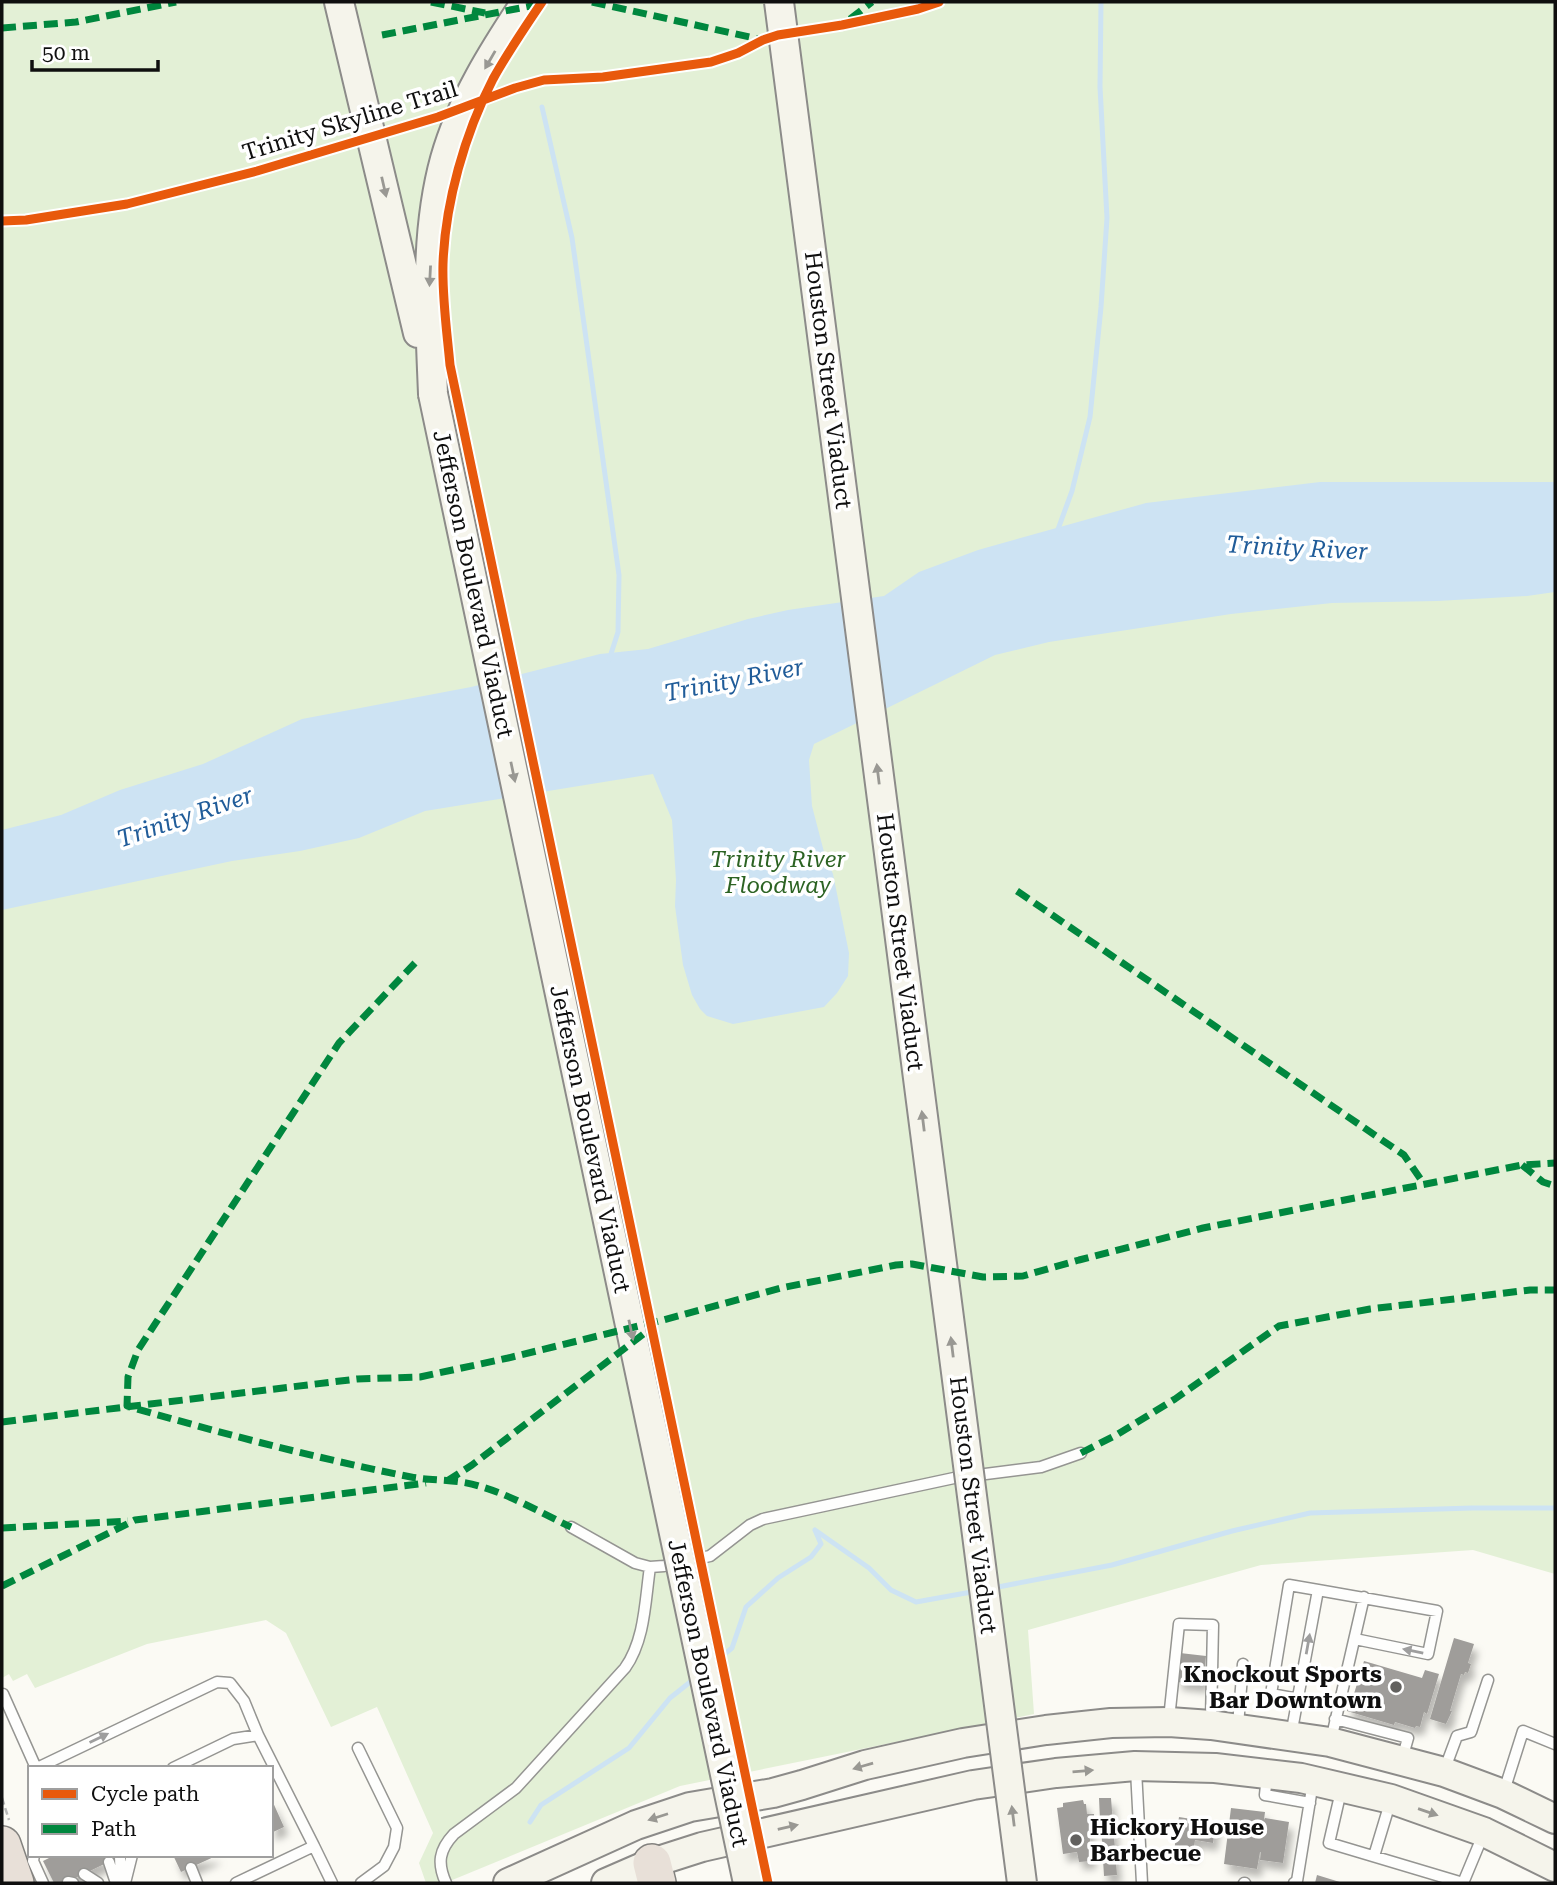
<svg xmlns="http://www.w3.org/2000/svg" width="1557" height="1885" font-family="'Roboto Serif',serif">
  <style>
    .green { fill: #e3f0d6 }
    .water { fill: #cde3f3 }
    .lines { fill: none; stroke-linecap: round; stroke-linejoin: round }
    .stream { stroke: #cde3f3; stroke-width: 5 }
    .building { fill: #9f9d9a; filter: url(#shadow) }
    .lane-casing { stroke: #959592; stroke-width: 13 }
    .secondary-casing { stroke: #8c8b89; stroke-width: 32 }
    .highway-casing { stroke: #83827f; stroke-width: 40 }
    .path { stroke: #b9b9b8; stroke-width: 2.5; stroke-dasharray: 7 3.5; stroke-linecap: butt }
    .lane { stroke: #fefefd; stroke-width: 10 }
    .secondary { stroke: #f5f4eb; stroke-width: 28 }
    .highway { stroke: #e8e0d8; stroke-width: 37 }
    .tram { stroke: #d6c7c6; stroke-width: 2 }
    .secondary-bridge-casing { stroke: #8c8b89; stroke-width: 32; stroke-linecap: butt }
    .secondary-bridge { stroke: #f5f4eb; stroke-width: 28 }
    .quiet { stroke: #00873e; stroke-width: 7; stroke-dasharray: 14 7; stroke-linecap: butt }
    .cycleway-casing { stroke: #fff; stroke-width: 13 }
    .cycleway { stroke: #e8590c; stroke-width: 9 }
    .oneway { fill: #999893 }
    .oneway2 { fill: #9e9e9e }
    .poi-dot { fill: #62615f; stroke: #fff; stroke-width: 2.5 }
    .labels { text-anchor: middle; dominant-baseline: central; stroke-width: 7; stroke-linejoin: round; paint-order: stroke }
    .street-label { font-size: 23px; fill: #0f0f0f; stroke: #fff }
    .park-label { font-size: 23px; font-style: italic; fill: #2c6323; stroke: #fff }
    .poi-label { font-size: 23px; font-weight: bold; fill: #0f0f0f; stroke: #fff; text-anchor: end }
    .water-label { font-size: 24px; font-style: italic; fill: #205c99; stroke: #fff }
  </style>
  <defs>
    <filter id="shadow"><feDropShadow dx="4.5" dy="8" stdDeviation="3.5" flood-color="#0004"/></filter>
  </defs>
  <rect width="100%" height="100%" fill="#fbfaf4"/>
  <!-- green -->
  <path class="green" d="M2 2H1555V1574L1473 1550 1261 1565 1028 1630 1034 1714 680 1786 445 1883H426L419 1863 433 1833 377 1707 331 1727 286 1633 266 1620 147 1644 35 1688 27 1674 13 1681 9 1674 2 1678Z"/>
  <!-- water -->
  <path class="water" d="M1320 482H1555V592L1527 596 1437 601 1332 603 1231 614 1049 642 995 655 814 744 809 760 812 806 824 852 833 874 849 953 848 976 837 993 824 1007 733 1024 707 1016 700 1009 692 995 683 965 675 906 676 880 672 820 653 774 425 811 359 838 300 851 232 861 2 910V830L61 815 120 790 203 764 302 719 471 687 600 654 648 649 748 619 788 610 884 596 919 572 978 550 1146 503Z"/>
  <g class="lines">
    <!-- stream -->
    <path class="stream" d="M542 107 572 238 619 575 618 632 609 660
      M1057 532 1072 491 1090 417 1101 307 1107 218 1100 87 1101 2
      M815 1530 869 1568 891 1590 916 1602 977 1591
      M993 1588 1112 1565 1232 1531 1310 1513 1472 1508H1555
      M710 1666 732 1648 746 1607 778 1578 811 1557 821 1544 815 1530
      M530 1822 541 1805 629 1748 670 1698 694 1679"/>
  </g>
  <!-- building -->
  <path class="building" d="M1454 1638 1474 1644 1468 1663 1471 1664 1468 1673 1465 1672 1464 1675 1461 1674 1450 1711H1452L1446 1724 1430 1719Z
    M1180 1653 1206 1656 1203 1685 1177 1682Z
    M1364 1661 1422 1678 1425 1670 1439 1674 1427 1714 1424 1712 1420 1727 1416 1726 1415 1728 1395 1722 1394 1725 1347 1711 1351 1696 1353 1697Z
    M271 1798 284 1827 271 1833Z
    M1099 1798H1111L1117 1875 1104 1876 1101 1826 1089 1828 1092 1861 1079 1862 1077 1852 1063 1854 1057 1808 1063 1807V1803L1083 1800 1084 1804H1086L1087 1814H1094V1820H1100Z
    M1231 1808 1265 1812 1264 1820 1265 1818 1289 1822 1283 1863 1260 1860 1261 1852H1260L1257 1869 1224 1864Z
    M1179 1817 1216 1823 1213 1843 1195 1840 1193 1854 1174 1851Z
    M55 1855H123L65 1883H54L43 1861Z
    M173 1855H218L181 1872Z
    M1317 1875 1343 1883H1315Z"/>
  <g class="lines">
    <!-- lane casing -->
    <g class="lane-casing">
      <path id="lane" d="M571 1527 635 1563 650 1567 664 1566 710 1556 750 1525 763 1519 954 1478 1041 1467 1081 1453
        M3 1694 36 1768
        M1298 1699 1271 1694 1289 1585 1318 1590
        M1169 1719 1179 1624 1213 1625 1211 1721
        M1335 1719 1408 1738 1402 1759
        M1238 1725 1243 1664
        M1291 1735 1318 1590 1437 1611 1428 1654 1355 1639
        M1331 1740 1364 1597
        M358 1748 397 1828 394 1847 384 1866 361 1883
        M37 1768 217 1682 230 1683 244 1701 258 1735
        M173 1768 233 1739 258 1735 314 1846
        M1136 1770 1142 1883
        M1444 1771 1457 1736 1471 1732 1488 1680
        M1267 1775 1265 1795 1310 1803
        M1341 1791 1329 1843 1463 1883 1483 1835
        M1504 1791 1523 1731 1555 1744
        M34 1855 33 1861 43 1883
        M120 1856 121 1883
        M1374 1856 1390 1803
        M109 1862 116 1883
        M191 1868 197 1883
        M84 1874 98 1883
        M68 1882 73 1883
        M125 1883 132 1855
        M236 1883 314 1846 332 1883
        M446 1883C437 1863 439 1850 454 1834L516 1788 625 1668C645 1640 645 1601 650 1567
        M1244 1883H1245
        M1294 1883 1297 1881 1313 1782"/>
    </g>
    <!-- secondary casing -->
    <g class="secondary-casing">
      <path id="secondary" d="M339 2 418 333
        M433 394C430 316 424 235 445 159 461 102 494 50 526 2
        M508 1883 636 1825 690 1807 773 1793 802 1785 865 1765 963 1743 1046 1730 1111 1723 1169 1722 1211 1725 1330 1742 1444 1772 1503 1794 1555 1819
        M606 1883 652 1863 702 1847 973 1785 1056 1773 1135 1766 1215 1768 1301 1778 1391 1799 1484 1832 1555 1867"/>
    </g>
    <!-- highway casing -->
    <g class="highway-casing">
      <path id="highway" d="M2 1845 15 1883
        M652 1863 657 1883"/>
    </g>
    <!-- path -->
    <path class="path" d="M2 1798 9 1820"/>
    <!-- lane -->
    <use href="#lane" class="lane"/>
    <!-- secondary -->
    <use href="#secondary" class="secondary"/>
    <!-- highway -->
    <use href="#highway" class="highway"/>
    <!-- tram -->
    <path class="tram" d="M791 2 1035 1883"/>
    <!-- secondary-bridge casing -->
    <g class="secondary-bridge-casing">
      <path id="secondary-bridge" d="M779 2 1022 1883
        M433 394 748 1883"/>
    </g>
    <!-- secondary-bridge -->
    <use href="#secondary-bridge" class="secondary-bridge"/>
    <!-- quiet -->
    <path class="quiet" d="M431 2 485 13
      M592 2 763 40
      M850 19 872 2
      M2 28 76 22 176 2
      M382 35 541 4
      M1017 891 1404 1155 1424 1184
      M415 963 339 1043 138 1350 128 1377 127 1406C220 1433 315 1458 411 1477 433 1481 457 1479 479 1486 511 1495 541 1513 571 1527
      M1522 1165 1543 1182 1555 1186
      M2 1422 357 1379 420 1377 508 1358 663 1320 781 1288 896 1265 912 1264 983 1277 1023 1276 1079 1260 1203 1228 1522 1165 1555 1163
      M1081 1453 1118 1434 1175 1399 1279 1326 1370 1309 1530 1290H1555
      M447 1481 472 1465 654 1326
      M2 1528 128 1521
      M2 1586 135 1520 426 1483"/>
    <!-- cycleway casing -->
    <g class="cycleway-casing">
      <path id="cycleway" d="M542 2C525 27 508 52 493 79 465 133 445 203 443 264 442 298 447 332 450 365L768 1883
        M2 221 26 220 127 204 257 171 438 117 515 88 544 80 603 77 711 62 738 53 763 40 778 35 842 25 918 9 939 2"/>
    </g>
    <!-- cycleway -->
    <use href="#cycleway" class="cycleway"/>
  </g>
  <!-- one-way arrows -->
  <defs><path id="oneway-solid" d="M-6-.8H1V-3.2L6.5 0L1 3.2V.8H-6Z" transform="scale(1.75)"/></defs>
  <g class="oneway">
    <use href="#oneway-solid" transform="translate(490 60) rotate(120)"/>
    <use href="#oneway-solid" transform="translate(384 187) rotate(77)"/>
    <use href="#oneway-solid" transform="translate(430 276) rotate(93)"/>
    <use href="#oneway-solid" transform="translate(513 772) rotate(78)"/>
    <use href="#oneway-solid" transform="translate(878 774) rotate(-97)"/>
    <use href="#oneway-solid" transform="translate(923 1121) rotate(-97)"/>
    <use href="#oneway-solid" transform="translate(631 1330) rotate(78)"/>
    <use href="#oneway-solid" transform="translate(952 1347) rotate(-97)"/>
    <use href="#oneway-solid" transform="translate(863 1766) rotate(164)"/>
    <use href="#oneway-solid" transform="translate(1083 1771) rotate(-5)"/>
    <use href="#oneway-solid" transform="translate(1428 1812) rotate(19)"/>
    <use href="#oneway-solid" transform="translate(1013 1816) rotate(-97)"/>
    <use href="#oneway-solid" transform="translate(658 1817) rotate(162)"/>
    <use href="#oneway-solid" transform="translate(788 1827) rotate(-13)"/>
  </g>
  <g class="oneway2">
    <use href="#oneway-solid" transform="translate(1308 1644) rotate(-80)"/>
    <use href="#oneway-solid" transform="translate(1413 1651) rotate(-168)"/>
    <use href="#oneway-solid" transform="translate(99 1738) rotate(-26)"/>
  </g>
  <!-- markers -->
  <g class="poi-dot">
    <circle cx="1396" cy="1687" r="7"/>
    <circle cx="1076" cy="1840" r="7"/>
  </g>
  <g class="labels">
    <!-- street labels -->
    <g class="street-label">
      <text transform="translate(350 121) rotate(-17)">Trinity Skyline Trail</text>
      <text transform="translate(828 380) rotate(83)">Houston Street Viaduct</text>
      <text transform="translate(473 584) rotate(78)">Jefferson Boulevard Viaduct</text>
      <text transform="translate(900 942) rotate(83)">Houston Street Viaduct</text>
      <text transform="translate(590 1139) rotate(78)">Jefferson Boulevard Viaduct</text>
      <text transform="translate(973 1505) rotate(83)">Houston Street Viaduct</text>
      <text transform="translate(708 1693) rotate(78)">Jefferson Boulevard Viaduct</text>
    </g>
    <!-- park labels -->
    <g class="park-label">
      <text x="778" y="859">Trinity River<tspan x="778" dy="26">Floodway</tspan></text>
    </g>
    <!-- poi labels -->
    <g class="poi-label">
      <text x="1382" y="1674">Knockout Sports<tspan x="1382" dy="26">Bar Downtown</tspan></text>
      <text x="1090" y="1827" text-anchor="start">Hickory House<tspan x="1090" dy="26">Barbecue</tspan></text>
    </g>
    <!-- water labels -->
    <g class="water-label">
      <text transform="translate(1297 548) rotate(3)">Trinity River</text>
      <text transform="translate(734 680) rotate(-11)">Trinity River</text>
      <text transform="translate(185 817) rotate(-19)">Trinity River</text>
    </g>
  </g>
  <!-- border -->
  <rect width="1557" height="1885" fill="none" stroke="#0f0f0f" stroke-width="7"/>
  <!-- legend -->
  <rect x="28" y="1766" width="245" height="91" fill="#ffffff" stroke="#9f9f9f" stroke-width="2"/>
  <rect x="42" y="1789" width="35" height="10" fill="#e8590c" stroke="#9f9f9f" stroke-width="2"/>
  <text x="91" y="1801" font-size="21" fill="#0f0f0f">Cycle path</text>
  <rect x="42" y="1824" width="35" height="10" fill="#00873e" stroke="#9f9f9f" stroke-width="2"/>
  <text x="91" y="1836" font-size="21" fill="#0f0f0f">Path</text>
  <!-- scale -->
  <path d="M32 60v10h126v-10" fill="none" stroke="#0f0f0f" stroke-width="3.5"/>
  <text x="42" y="60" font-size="21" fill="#0f0f0f" stroke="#ffffff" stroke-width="5" paint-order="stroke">50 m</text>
</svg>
